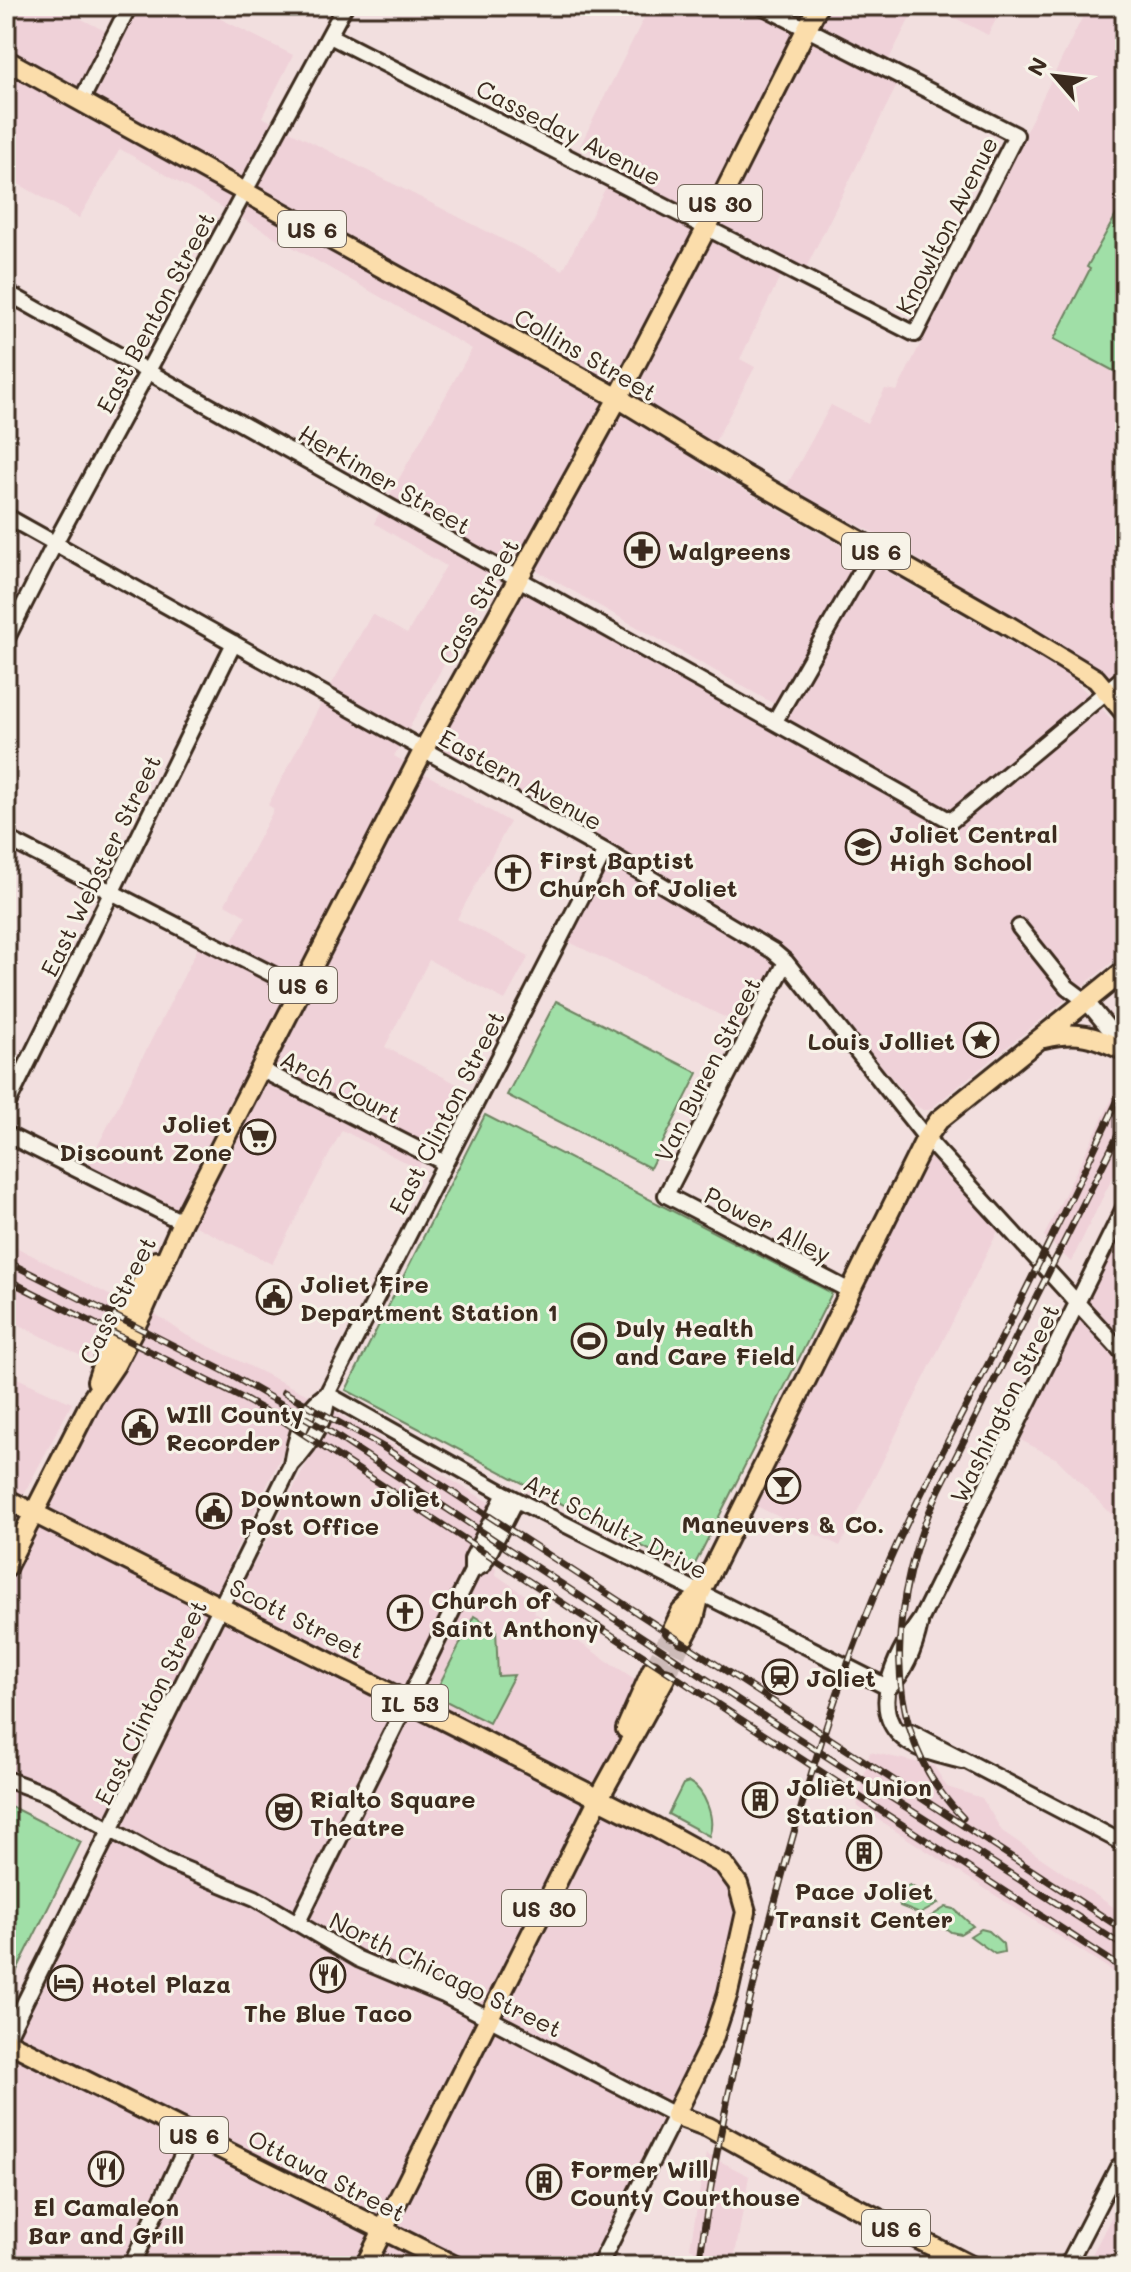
<svg xmlns="http://www.w3.org/2000/svg" width="1131" height="2272" font-family="Mali,sans-serif">
  <style>
    .built { fill: #efd1d8 }
    .green { fill: #a0dfa7; stroke: #6e8462; stroke-width: 2 }
    .lines { fill: none; stroke-linecap: round; stroke-linejoin: round }
    .major-tunnel { stroke: #cdbbb8; stroke-width: 18; stroke-dasharray: 18 9; stroke-linecap: butt }
    .minor-casing { stroke: #3b2a1e; stroke-width: 20 }
    .major-casing { stroke: #3b2a1e; stroke-width: 24 }
    .minor { stroke: #f7f3e8; stroke-width: 14 }
    .major { stroke: #fbddab; stroke-width: 18 }
    .rail-casing { stroke: #3b2a1e; stroke-width: 7 }
    .rail { stroke: #f7f3e8; stroke-width: 4; stroke-dasharray: 12; stroke-linecap: butt }
    .labels { text-anchor: middle; dominant-baseline: central; stroke-width: 6; stroke-linejoin: round; paint-order: stroke }
    .shield { fill: #f7f3e8; stroke: #73665b; stroke-width: 2 }
    .shield-label { font-size: 22px; font-weight: bold; fill: #3b2a1e }
    .street-label { font-size: 24px; fill: #3b2a1e; stroke: #f7f3e8 }
    .poi-label { font-size: 24px; font-weight: bold; fill: #3b2a1e; stroke: #f7f3e8; text-anchor: start }
  </style>
  <rect width="100%" height="100%" fill="#f2dfdf"/>
  <filter id="ink" filterUnits="userSpaceOnUse"><feTurbulence type="fractalNoise" baseFrequency=".0125" numOctaves="2"/><feDisplacementMap in="SourceGraphic" scale="16" xChannelSelector="R" yChannelSelector="G"/><feConvolveMatrix kernelMatrix="1 2 1 2 8 2 1 2 1" color-interpolation-filters="sRGB"/></filter>
  <g filter="url(#ink)">
    <!-- built -->
    <path class="built" d="M6 6H56L113 35 128 6H195L293 55 262 117 563 270 618 164 580 146 650 6H714L742 20 749 6H916L886 65 903 73 801 278 784 269 740 359 755 367 702 466 1070 676 1101 707 1125 737V952L929 1110H923L916 1106 789 960 429 747 519 584 776 727 785 710 505 553 394 756 510 822 457 919 529 956 505 1000 429 960 385 1047 461 1086 418 1169 342 1130 272 1264 85 1171 205 934 229 947 246 916 225 904 274 809 268 805 325 696 372 614 407 634 446 566 374 523 472 349 120 149 79 218 6 177Z
      M932 6H1003L988 35Z
      M1088 6H1125V693L891 542 786 487 831 405 867 423 885 389 897 391Z
      M610 856 782 963 749 1029 567 941Z
      M1123 1077H1125V1152L1071 1262 1044 1236Z
      M927 1142 1001 1225 840 1546 748 1502Z
      M1125 1210V1342L1121 1346 1125 1352V1521L1121 1524 1057 1459 1015 1437Z
      M6 1242 117 1299 87 1359 6 1318Z
      M151 1311 186 1335 310 1396 233 1556 221 1606 36 1512Z
      M6 1373 72 1403 23 1496 6 1489Z
      M334 1411 492 1504 469 1551 496 1569 495 1574 531 1599 535 1613 650 1689 363 2266H6V2043L225 1607 258 1557Z
      M34 1514 220 1608 111 1827 24 1784 6 1819V1571Z
      M870 1752 934 1766 947 1787 982 1798 1002 1831 1125 1915V1979L857 1806Z
      M599 1800 708 1856 741 1893 726 1990 597 2266H366Z
      M706 2154 749 2176 733 2266H691L694 2250 690 2248Z
      M1125 2191V2266H1086Z"/>
    <!-- green -->
    <path class="green" d="M1125 199V377L1054 339 1090 269 1087 267Z
      M556 1001 698 1073 650 1168 507 1095Z
      M485 1115 832 1293 691 1572 346 1390Z
      M474 1616 496 1629 498 1676 514 1675 489 1723 434 1695Z
      M689 1782C705 1790 716 1819 709 1836L668 1814 683 1784Z
      M12 1807 81 1842 6 1992V1819Z
      M910 1885 938 1904 920 1914 900 1906 898 1897 904 1888Z
      M946 1907 954 1909 973 1926 960 1934 951 1932 930 1917Z
      M981 1929 989 1931 1003 1944 1004 1952 995 1954 970 1936Z"/>
    <g class="lines">
      <!-- major-tunnel -->
      <path class="major-tunnel" d="M652 1670 673 1629
        M665 1678 685 1636"/>
      <!-- minor casing -->
      <g class="minor-casing">
        <path id="minor" d="M330 36 915 334 1016 135 762 6
          M81 101 129 6
          M6 292 951 821 1125 676
          M6 516 605 851 773 951 786 962 926 1138 1125 1355
          M6 640 55 543 345 6
          M775 721 873 550
          M6 838 301 989
          M1019 927 1067 987 1087 1002 1125 1048
          M786 962 666 1195 850 1291
          M260 1069 445 1163
          M6 1107 234 643
          M6 1134 182 1222
          M327 1394 505 1494 889 1688
          M291 1465C295 1439 303 1408 327 1394
          M472 1571 483 1565 516 1500
          M889 1688C907 1670 915 1648 920 1624
          M899 1733 911 1732 1125 1844
          M962 1761C944 1756 924 1753 908 1742 864 1712 897 1652 921 1619L1125 1206
          M6 1779 49 1795 168 1862 255 1898 358 1959 444 1995 675 2115 599 2266
          M298 1922 472 1571V1559L505 1494
          M6 2040 291 1465C309 1446 328 1421 327 1394L605 851
          M131 2266 192 2134
          M1067 2266 1118 2167 1125 2171"/>
      </g>
      <!-- major casing -->
      <g class="major-casing">
        <path id="major" d="M6 60 618 398 739 472 1007 625 1096 679 1125 713
          M1044 1038C1078 1030 1094 1036 1125 1051
          M97 1381C110 1338 132 1298 156 1261
          M6 1499 655 1827 724 1865 738 1884 746 1912 728 1993 713 2039 675 2115
          M6 1568 92 1399 115 1365 143 1311 182 1222 424 749 618 398 707 227 818 6
          M673 1629 681 1612 700 1594
          M685 1636 694 1619 700 1594 926 1138 939 1120 1125 970
          M626 1729 652 1670
          M6 2041 455 2266
          M675 2115 708 2127 822 2190 971 2266
          M365 2266 599 1798 665 1678"/>
      </g>
      <!-- minor -->
      <use href="#minor" class="minor"/>
      <!-- major -->
      <use href="#major" class="major"/>
      <!-- rail casing -->
      <g class="rail-casing">
        <path id="rail" d="M6 1261 224 1371 330 1432 746 1705 1125 1947
          M6 1279 242 1398 285 1422 1125 1970
          M284 1392 383 1447 1125 1931
          M963 1818C875 1730 890 1593 939 1490L1125 1121
          M699 2266C714 2150 740 2037 769 1924 796 1822 825 1720 864 1621 901 1527 950 1437 997 1347 1041 1261 1083 1173 1125 1085"/>
      </g>
      <!-- rail -->
      <use href="#rail" class="rail"/>
    </g>
  </g>
  <!-- icons -->
  <defs>
    <g id="pharmacy-ring" transform="scale(1.8)"><circle r="9.5" fill="#f7f3e8" stroke="#3b2a1e" stroke-width="1.5"/><path d="M-2-6h4v4h4v4h-4v4h-4v-4h-4v-4h4Z" fill="#3b2a1e"/></g>
    <g id="school-ring" transform="scale(1.8)"><circle r="9.5" fill="#f7f3e8" stroke="#3b2a1e" stroke-width="1.5"/><path d="M0-5L7-2L0 1L-7-2ZM-4 1L0 2.5L4 1V4Q0 6-4 4Z" fill="#3b2a1e"/></g>
    <g id="church-ring" transform="scale(1.8)"><circle r="9.5" fill="#f7f3e8" stroke="#3b2a1e" stroke-width="1.5"/><path d="M-1.2-6h2.4v3.5h3.3v2.4h-3.3V6h-2.4V-.1h-3.3v-2.4h3.3Z" fill="#3b2a1e"/></g>
    <g id="sight-ring" transform="scale(1.8)"><circle r="9.5" fill="#f7f3e8" stroke="#3b2a1e" stroke-width="1.5"/><path d="M0-6L1.8-2.2L6-1.7L2.9 1.2L3.7 5.4L0 3.3L-3.7 5.4L-2.9 1.2L-6-1.7L-1.8-2.2Z" fill="#3b2a1e"/></g>
    <g id="supermarket-ring" transform="scale(1.8)"><circle r="9.5" fill="#f7f3e8" stroke="#3b2a1e" stroke-width="1.5"/><path d="M-6-5.5h2.5l.6 2H6L4.5 2H-2.5L-4.4-4H-6ZM-1.5 3.2a1.3 1.3 0 1 0 .1 0ZM3 3.2a1.3 1.3 0 1 0 .1 0Z" fill="#3b2a1e"/></g>
    <g id="civic-ring" transform="scale(1.8)"><circle r="9.5" fill="#f7f3e8" stroke="#3b2a1e" stroke-width="1.5"/><path d="M-.6-6.5H3V-4.5H.6V-3L4-1V1h2V6H-6V1h2V-1L-.6-3ZM-1.2 2.5V6h2.4V2.5Z" fill="#3b2a1e"/></g>
    <g id="stadium-ring" transform="scale(1.8)"><circle r="9.5" fill="#f7f3e8" stroke="#3b2a1e" stroke-width="1.5"/><path d="M0-5a6.5 5 0 1 0 0 10a6.5 5 0 1 0 0-10ZM-3.5-1.8h7v3.6h-7Z" fill="#3b2a1e"/></g>
    <g id="bar-ring" transform="scale(1.8)"><circle r="9.5" fill="#f7f3e8" stroke="#3b2a1e" stroke-width="1.5"/><path d="M-6-5H6L.8 .8V4.5H3.5V6h-7V4.5H-.8V.8Z" fill="#3b2a1e"/></g>
    <g id="station-ring" transform="scale(1.8)"><circle r="9.5" fill="#f7f3e8" stroke="#3b2a1e" stroke-width="1.5"/><path d="M-3-6H3Q5-6 5-4V2Q5 4 3 4L4.5 6H3L1.5 4h-3L-3 6H-4.5L-3 4Q-5 4-5 2V-4Q-5-6-3-6ZM-3.5-4v3h7v-3ZM-3.5 1v1.5H-2V1ZM2 1v1.5H3.5V1Z" fill="#3b2a1e"/></g>
    <g id="building-ring" transform="scale(1.8)"><circle r="9.5" fill="#f7f3e8" stroke="#3b2a1e" stroke-width="1.5"/><path d="M-4-6H4V6H1V3H-1V6H-4ZM-2.5-4.3h1.7v1.8h-1.7ZM.8-4.3h1.7v1.8H.8ZM-2.5-1h1.7V.8h-1.7ZM.8-1h1.7V.8H.8Z" fill="#3b2a1e"/></g>
    <g id="theatre-ring" transform="scale(1.8)"><circle r="9.5" fill="#f7f3e8" stroke="#3b2a1e" stroke-width="1.5"/><path d="M-5-5.5Q0-4 5-5.5V0Q5 5 0 6Q-5 5-5 0ZM-3.3-2.5H-1v1.5H-3.3ZM1-2.5H3.3v1.5H1ZM-2.8 1Q0 5.5 2.8 1Z" fill="#3b2a1e"/></g>
    <g id="restaurant-ring" transform="scale(1.8)"><circle r="9.5" fill="#f7f3e8" stroke="#3b2a1e" stroke-width="1.5"/><path d="M-5-6h1v4h1v-4h1v4h1v-4h1v5L-1.5 .5V6h-2V.5L-5-1ZM5-6V6H3V1.5H1.5Q1.5-4 5-6Z" fill="#3b2a1e"/></g>
    <g id="hotel-ring" transform="scale(1.8)"><circle r="9.5" fill="#f7f3e8" stroke="#3b2a1e" stroke-width="1.5"/><path d="M-6-4.5h1.5V1H6V5H4.5V3h-9V5H-6ZM-4 0a1.8 1.8 0 1 1 3.6 0ZM.5 0V-2.5h3Q6-2.5 6 0Z" fill="#3b2a1e"/></g>
  </defs>
  <g fill-rule="evenodd">
    <use href="#pharmacy-ring" x="642" y="550"/>
    <use href="#school-ring" x="863" y="847"/>
    <use href="#church-ring" x="513" y="873"/>
    <use href="#sight-ring" x="981" y="1040"/>
    <use href="#supermarket-ring" x="258" y="1137"/>
    <use href="#civic-ring" x="274" y="1297"/>
    <use href="#stadium-ring" x="589" y="1341"/>
    <use href="#civic-ring" x="140" y="1427"/>
    <use href="#bar-ring" x="783" y="1486"/>
    <use href="#civic-ring" x="214" y="1511"/>
    <use href="#church-ring" x="405" y="1613"/>
    <use href="#station-ring" x="780" y="1677"/>
    <use href="#building-ring" x="760" y="1800"/>
    <use href="#theatre-ring" x="284" y="1812"/>
    <use href="#building-ring" x="864" y="1853"/>
    <use href="#restaurant-ring" x="328" y="1975"/>
    <use href="#hotel-ring" x="65" y="1983"/>
    <use href="#restaurant-ring" x="106" y="2169"/>
    <use href="#building-ring" x="544" y="2182"/>
  </g>
  <g class="labels">
    <!-- shield labels -->
    <g class="shield">
      <rect x="678" y="185" width="84" height="36" rx="6"/>
      <rect x="278" y="211" width="68" height="36" rx="6"/>
      <rect x="842" y="533" width="68" height="36" rx="6"/>
      <rect x="269" y="967" width="68" height="36" rx="6"/>
      <rect x="372" y="1685" width="76" height="36" rx="6"/>
      <rect x="502" y="1890" width="84" height="36" rx="6"/>
      <rect x="160" y="2117" width="68" height="36" rx="6"/>
      <rect x="862" y="2210" width="68" height="36" rx="6"/>
    </g>
    <g class="shield-label">
      <text x="720" y="203">US 30</text>
      <text x="312" y="229">US 6</text>
      <text x="876" y="551">US 6</text>
      <text x="303" y="985">US 6</text>
      <text x="410" y="1703">IL 53</text>
      <text x="544" y="1908">US 30</text>
      <text x="194" y="2135">US 6</text>
      <text x="896" y="2228">US 6</text>
    </g>
    <!-- street labels -->
    <g class="street-label">
      <text transform="translate(569 132) rotate(27)">Casseday Avenue</text>
      <text transform="translate(946 225) rotate(-63)">Knowlton Avenue</text>
      <text transform="translate(155 312) rotate(-62)">East Benton Street</text>
      <text transform="translate(586 354) rotate(30)">Collins Street</text>
      <text transform="translate(385 479) rotate(30)">Herkimer Street</text>
      <text transform="translate(478 601) rotate(-61)">Cass Street</text>
      <text transform="translate(521 779) rotate(29)">Eastern Avenue</text>
      <text transform="translate(100 865) rotate(-64)">East Webster Street</text>
      <text transform="translate(707 1069) rotate(-63)">Van Buren Street</text>
      <text transform="translate(341 1086) rotate(27)">Arch Court</text>
      <text transform="translate(446 1112) rotate(-63)">East Clinton Street</text>
      <text transform="translate(768 1224) rotate(27)">Power Alley</text>
      <text transform="translate(117 1300) rotate(-63)">Cass Street</text>
      <text transform="translate(1004 1403) rotate(-64)">Washington Street</text>
      <text transform="translate(616 1526) rotate(27)">Art Schultz Drive</text>
      <text transform="translate(297 1618) rotate(27)">Scott Street</text>
      <text transform="translate(150 1702) rotate(-64)">East Clinton Street</text>
      <text transform="translate(446 1974) rotate(26)">North Chicago Street</text>
      <text transform="translate(327 2175) rotate(27)">Ottawa Street</text>
    </g>
    <!-- poi labels -->
    <g class="poi-label">
      <text x="668" y="550">Walgreens</text>
      <text x="889" y="833">Joliet Central<tspan x="889" dy="28">High School</tspan></text>
      <text x="539" y="859">First Baptist<tspan x="539" dy="28">Church of Joliet</tspan></text>
      <text x="955" y="1040" text-anchor="end">Louis Jolliet</text>
      <text x="232" y="1123" text-anchor="end">Joliet<tspan x="232" dy="28">Discount Zone</tspan></text>
      <text x="300" y="1283">Joliet Fire<tspan x="300" dy="28">Department Station 1</tspan></text>
      <text x="615" y="1327">Duly Health<tspan x="615" dy="28">and Care Field</tspan></text>
      <text x="166" y="1413">WIll County<tspan x="166" dy="28">Recorder</tspan></text>
      <text x="240" y="1497">Downtown Joliet<tspan x="240" dy="28">Post Office</tspan></text>
      <text x="783" y="1523" text-anchor="middle">Maneuvers &amp; Co.</text>
      <text x="431" y="1599">Church of<tspan x="431" dy="28">Saint Anthony</tspan></text>
      <text x="806" y="1677">Joliet</text>
      <text x="786" y="1786">Joliet Union<tspan x="786" dy="28">Station</tspan></text>
      <text x="310" y="1798">Rialto Square<tspan x="310" dy="28">Theatre</tspan></text>
      <text x="864" y="1890" text-anchor="middle">Pace Joliet<tspan x="864" dy="28">Transit Center</tspan></text>
      <text x="91" y="1983">Hotel Plaza</text>
      <text x="328" y="2012" text-anchor="middle">The Blue Taco</text>
      <text x="570" y="2168">Former Will<tspan x="570" dy="28">County Courthouse</tspan></text>
      <text x="106" y="2206" text-anchor="middle">El Camaleon<tspan x="106" dy="28">Bar and Grill</tspan></text>
    </g>
  </g>
  <!-- margin -->
  <rect width="1131" height="2272" fill="none" stroke="#f7f3e8" stroke-width="32"/>
  <rect x="16" y="16" width="1099" height="2240" fill="none" stroke="#3b2a1e" stroke-width="3" filter="url(#ink)"/>
  <!-- north arrow -->
  <g transform="translate(1055 76) rotate(298)" stroke="#f7f3e8" stroke-width="6" paint-order="stroke">
  <path d="M0-6L14 30L0 20L-14 30Z" fill="#3b2a1e"/>
  <text y="-12" font-size="22" font-weight="bold" text-anchor="middle" fill="#3b2a1e">N</text>
  </g>
</svg>
